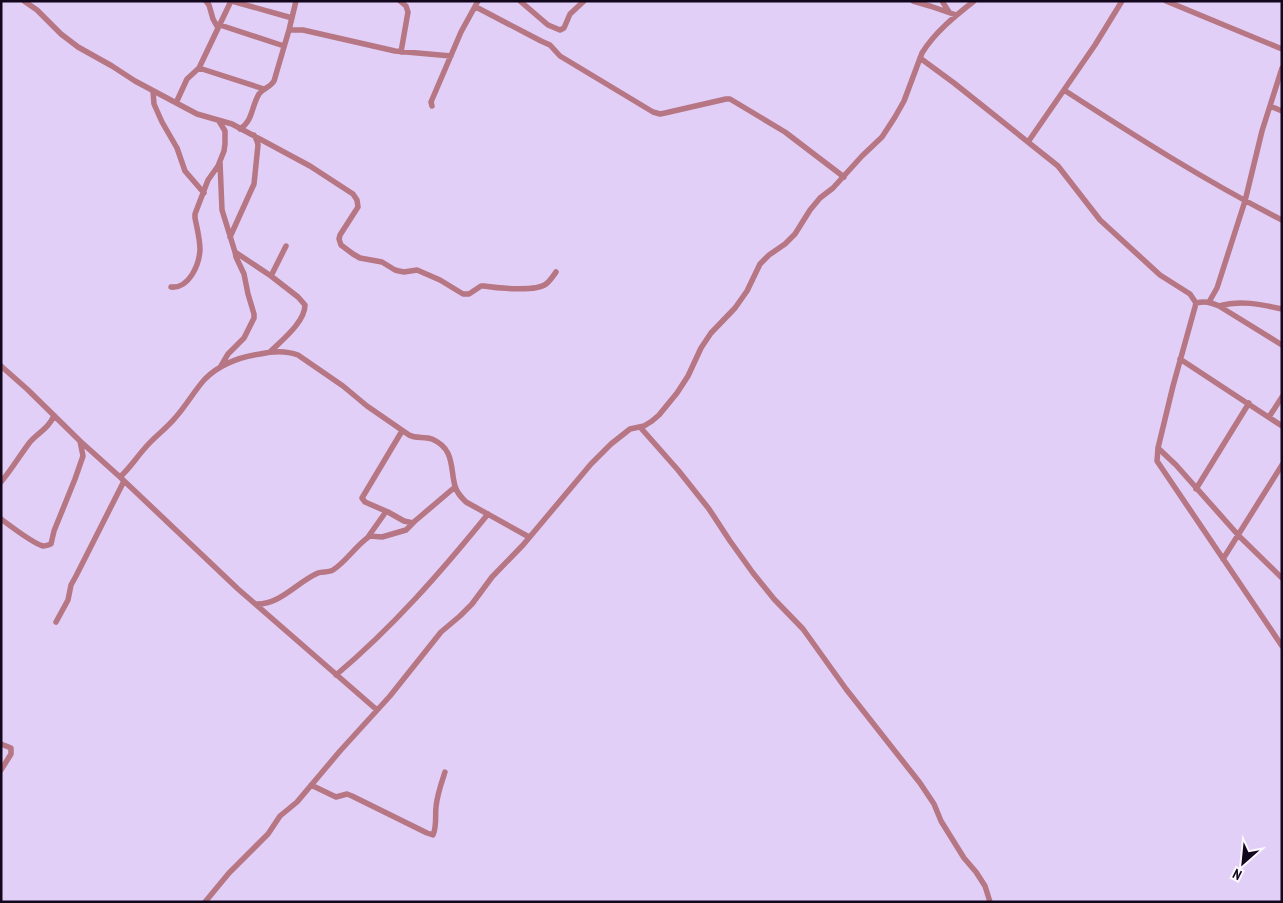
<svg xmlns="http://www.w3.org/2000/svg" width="1283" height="903" font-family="'PT Sans Narrow',sans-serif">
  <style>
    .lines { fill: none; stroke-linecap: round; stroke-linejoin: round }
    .minor { stroke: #b67683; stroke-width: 5.5 }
  </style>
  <rect width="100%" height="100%" fill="#e2cff7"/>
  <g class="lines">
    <!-- minor -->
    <path class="minor" d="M24 1 37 10 61 34 78 47 112 66 135 81 197 114 232 124 310 166 353 194 357 200 358 207 340 235 339 239 341 245 353 254 360 258 382 262 395 270 399 271 404 272 417 270 440 280 463 294H469L481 286H484C497 288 536 292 546 284 550 281 553 276 556 272
      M206 1 209 5 213 19 218 28
      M232 1 292 18
      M400 1 406 6 408 12 401 52
      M520 1 548 25 560 30 564 28 570 14 584 1
      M913 1 930 6 956 15
      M942 1 949 12
      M1166 1 1282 49
      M476 7 541 41 550 45 560 56 653 112 660 114 665 113 726 99H730L785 132 844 177
      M220 25 284 46
      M289 30H303L395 51 451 56
      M920 58 954 83 1058 166 1100 220 1160 275 1190 294 1196 303 1195 307 1173 386 1158 448 1157 461 1282 646
      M199 68 264 89
      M1064 90C1135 136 1207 182 1282 220
      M153 91 154 104 162 122 177 148 185 171 204 193
      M176 103 187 79 199 68 231 1
      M432 106 431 102 461 32 478 1
      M1270 106 1282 111
      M240 129C253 121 251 107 259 94 263 88 270 88 274 81L289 30 296 1
      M1028 142 1095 45 1122 1
      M220 162 222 210 235 252 271 276 298 297 305 305C305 322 282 340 270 352
      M230 237 254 184 258 145 257 141 254 135
      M271 276 286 246
      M171 287C189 289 199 265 200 250 200 239 197 228 195 218V214L208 180 218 166 224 151 225 144V131L219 121
      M1209 302 1217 288 1245 201 1262 131 1282 68
      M1196 303C1205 301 1210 302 1219 306L1282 345
      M1219 306C1240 300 1260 304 1282 309
      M1180 359 1282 426
      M1 366 27 389 80 441 120 477 238 589 377 710
      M221 366 228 354 244 338 254 318V314L248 294 244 274 236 257 235 252
      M1269 417 1282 397
      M640 427 678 470 709 509 730 541 753 573 774 599 803 629 846 689 920 783 934 804 941 821 964 858 976 872 985 886 990 902
      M1158 448 1176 465 1239 536 1282 578
      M120 477C130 468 136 458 145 448 154 437 166 429 175 418 186 406 194 391 205 379 220 364 240 357 260 354 273 351 285 350 298 355L343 386 367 406 409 435C416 439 424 436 432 439 455 449 450 468 455 486 457 493 461 497 466 502L529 537
      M1 482C12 469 20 455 30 442 38 433 50 427 54 415
      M1196 489 1249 403
      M388 512 365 502 362 498 402 431
      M1 519C9 525 34 544 43 546 47 546 48 545 51 544L54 531 75 479 83 456 80 441
      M368 537 385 513 388 512 404 521 413 523
      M1223 559 1282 465
      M256 604C280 605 297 582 318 573 323 571 328 573 333 570 347 561 356 545 370 536L382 537 406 530 415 521 455 487
      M56 622 68 600 71 585 76 576 124 481
      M336 675C393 627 441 572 488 514
      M1 744 11 748V754L1 770
      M311 785 336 797 347 794 352 796 427 833 433 835C437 826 435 816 436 807 437 795 441 784 445 772
      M205 902 229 873 268 834 280 816 297 802 340 751 390 696 441 632 460 616 472 604 492 577 523 545 591 464 611 444 630 429 644 426 652 421 659 415 677 393 688 376 701 348 711 333 735 308 747 291 760 264 769 255 785 244 795 234 810 210 820 198 833 188 862 156 882 137 895 117 904 101 922 53C935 32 955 16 974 1"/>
  </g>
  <!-- border -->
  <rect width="1283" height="903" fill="none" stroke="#13071d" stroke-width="5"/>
  <!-- north arrow -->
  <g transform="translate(1243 863) rotate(207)" stroke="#fbf8ff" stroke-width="4" paint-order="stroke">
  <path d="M0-4L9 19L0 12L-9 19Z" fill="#13071d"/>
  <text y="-8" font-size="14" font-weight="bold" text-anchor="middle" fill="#13071d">N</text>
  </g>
</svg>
